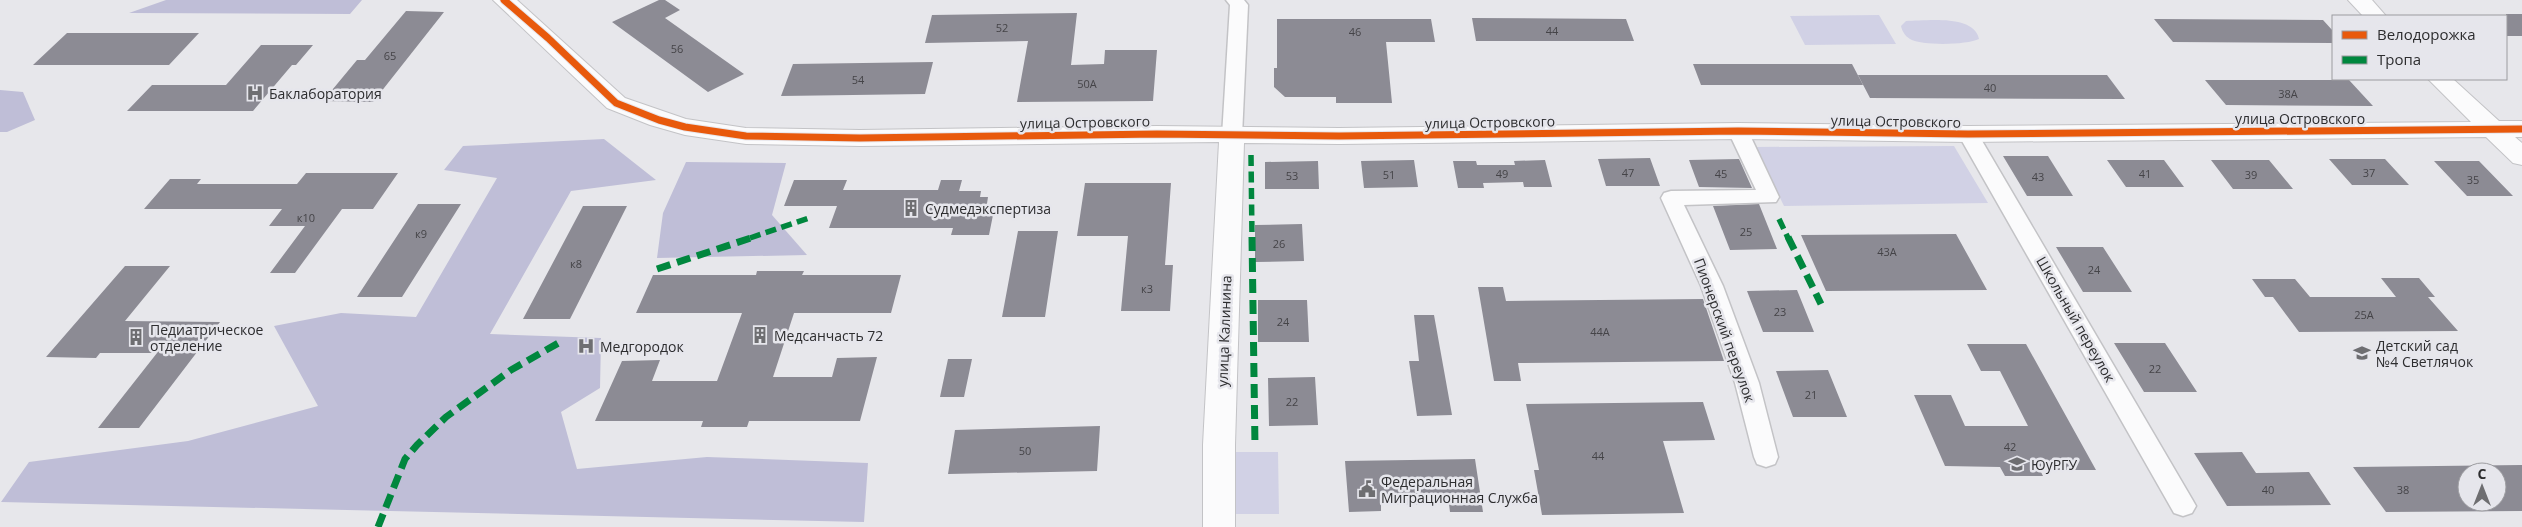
<svg xmlns="http://www.w3.org/2000/svg" width="2522" height="527" font-family="'Open Sans',sans-serif">
  <style>
    .green { fill: #d1d1e5 }
    .forest { fill: #bfbed7 }
    .building { fill: #8c8b94; fill-rule: evenodd }
    .lines { fill: none; stroke-linecap: round; stroke-linejoin: round }
    .minor-casing { stroke: #c3c3c6; stroke-width: 3 }
    .tertiary-casing { stroke: #c3c3c6; stroke-width: 2 }
    .minor { fill: #fbfbfc; fill-rule: evenodd }
    .tertiary { fill: #fbfbfc; fill-rule: evenodd }
    .quiet-far1 { stroke: #00873e; stroke-width: 5.5; stroke-dasharray: 11 5.5; stroke-linecap: butt }
    .quiet { stroke: #00873e; stroke-width: 7; stroke-dasharray: 14 7; stroke-linecap: butt }
    .cycleway-casing { stroke: #e6e6ec; stroke-width: 9 }
    .cycleway { stroke: #e8590c; stroke-width: 7 }
    .labels { text-anchor: middle; dominant-baseline: central; stroke-width: 5; stroke-linejoin: round; paint-order: stroke }
    .number-label { font-size: 11px; fill: #454448 }
    .poi-label { font-size: 14px; fill: #2d2d2f; stroke: #e6e6ec; text-anchor: start }
    .street-label { font-size: 14px; fill: #2d2d2f; stroke: #e6e6ec }
  </style>
  <rect width="100%" height="100%" fill="#e7e7eb"/>
  <!-- green -->
  <path class="green" d="M1879 15 1896 44 1805 45 1790 16Z
    M1906 21C1926 21 1974 14 1979 39 1967 45 1922 46 1910 39 1905 36 1902 31 1901 26Z
    M1954 146 1988 203 1784 206 1755 147Z
    M1234 452H1278L1279 514H1234Z"/>
  <!-- forest -->
  <path class="forest" d="M166 0H362L350 14 129 13Z
    M0 90 23 92 35 120 7 132H0Z
    M604 139 656 180 571 191 490 334 601 338 600 388 561 412 577 469 707 457 868 463 864 522 1 502 29 462 188 441 318 406 274 326 341 313 416 317 497 178 444 170 463 146Z
    M686 162 786 163 772 215 807 255 657 258 663 213Z"/>
  <!-- building -->
  <path class="building" d="M659 0H665L680 10 665 18 744 74 708 92 612 22Z
    M406 11 444 12 373 102 323 101 357 60H365Z
    M1077 13 1071 65 1104 64 1105 50H1157L1153 101 1017 102 1028 41 925 43 932 15Z
    M2506 14H2522V36H2506Z
    M1472 18 1626 19 1634 41H1476Z
    M1277 19H1431L1435 42H1386L1392 103H1336V97H1285L1274 87V68H1277Z
    M2154 19 2323 20 2333 31V43L2173 42Z
    M67 33H199L169 65H33Z
    M261 45H313L296 65H292L253 111H127L152 85H226Z
    M933 62 925 94 781 96 793 64Z
    M1693 64H1852L1863 85H1701Z
    M1858 75H2107L2125 99 1870 98Z
    M2205 80H2349L2373 106 2226 105Z
    M2003 156H2048L2073 196H2027Z
    M1650 158 1660 186H1606L1598 159Z
    M1739 159 1752 188 1699 187 1689 160Z
    M2329 159H2385L2409 185H2352Z
    M1414 160 1418 187 1364 188 1361 161Z
    M1545 160 1552 187H1524L1523 182 1483 183 1484 188H1458L1453 161H1476L1477 165H1515L1514 161Z
    M2107 160H2164L2184 187H2126Z
    M2211 160H2269L2293 189H2233Z
    M1318 161 1319 189H1265V162Z
    M2434 161H2479L2513 196H2467Z
    M306 173H398L373 209H342L295 273H270L305 226H269L282 209H144L170 179H201L197 184H297Z
    M794 180H847L843 190H938L941 180H962L959 191H981L980 197H988L986 210H994L989 235H951L953 228H829L837 206H784Z
    M1085 183H1171L1165 265H1173L1170 311H1121L1128 236H1077Z
    M418 204H461L402 297H357Z
    M1759 204 1777 249 1730 250 1713 206Z
    M583 206H627L570 319H523Z
    M1302 224 1304 261 1255 262V225Z
    M1018 231H1058L1045 317H1002Z
    M1956 234 1987 290 1826 291 1801 235Z
    M2056 247H2103L2132 292H2083Z
    M125 266H170L125 321 220 322 139 428H98L157 353H100L96 358 46 357Z
    M757 271H804L802 275H901L891 313H794L773 377H832L837 358 877 357 860 421H749L747 427H701L703 421H595L622 361 660 360 652 381H717L742 313H636L653 275H756Z
    M2381 278H2419L2435 297H2428L2458 331 2299 332 2273 297H2265L2252 279H2295L2310 297H2396Z
    M1478 287H1503L1506 301 1703 299 1724 361 1518 363 1521 381H1494Z
    M1797 290 1814 332H1763L1747 291Z
    M1258 300H1307L1309 342H1258Z
    M1414 315H1434L1452 415 1417 416 1409 361H1419Z
    M2114 343H2165L2197 392H2144Z
    M1967 344H2026L2096 470H2040L2043 476H2005L2000 467 1945 466 1914 395H1951L1965 426H2028L2000 371H1981Z
    M948 359H972L964 397H940Z
    M1828 370 1847 417H1793L1776 371Z
    M1315 377 1318 425 1269 426 1268 378Z
    M1703 402 1715 440 1663 441 1684 513 1542 515 1534 470H1539L1526 404Z
    M1100 426 1097 471 948 474 955 430Z
    M2242 452 2256 473 2309 472 2331 505 2227 506 2194 453Z
    M1475 459 1483 512H1450L1449 504 1381 505V511L1349 512 1345 461Z
    M2522 465V511L2386 512 2353 467ZM2467 472H2497V502H2467Z"/>
  <g class="lines">
    <!-- minor casing -->
    <g class="minor-casing">
      <path id="minor" d="M1226 0H1244L1248 5 1242 136 1239 140 1232 142 1225 140 1222 136 1230 5Z
        M1738 125 1745 127 1748 131 1779 197 1776 202 1684 205 1723 286 1759 383 1778 457 1775 464 1766 467 1757 464 1754 457 1735 383 1701 286 1661 198 1664 193 1671 191 1756 190 1728 131 1731 127Z
        M1968 128 1975 130 1978 134 2192 499 2196 506 2192 513 2183 516 2174 513 1958 134 1961 130Z"/>
    </g>
    <!-- tertiary casing -->
    <g class="tertiary-casing">
      <path id="tertiary" d="M493 0H517L625 98 686 119 746 128 860 130 1157 126 1339 128 1738 123 1968 126 2471 122 2428 79H2453L2499 121H2522V137H2515L2522 143V165L2513 163 2486 137 1968 142 1738 139 1339 144 1244 143 1235 445V527H1203V445L1219 142 860 146 746 144 685 135 650 125 607 108Z
        M2348 0H2372L2386 16H2363Z"/>
    </g>
    <!-- minor -->
    <use href="#minor" class="minor"/>
    <!-- tertiary -->
    <use href="#tertiary" class="tertiary"/>
    <!-- quiet-far1 -->
    <path class="quiet-far1" d="M1251 155 1252 238
      M1779 219 1788 238
      M750 238 809 218"/>
    <!-- quiet -->
    <path class="quiet" d="M1252 237 1255 446
      M1788 237 1821 304
      M657 269 754 237
      M378 527 405 459 417 445 446 417 511 370 562 341"/>
    <!-- cycleway casing -->
    <g class="cycleway-casing">
      <path id="cycleway" d="M504 0 548 38 616 103 659 120 685 127 746 136 860 138 1157 134 1339 136 1738 131 1968 134 2522 129"/>
    </g>
    <!-- cycleway -->
    <use href="#cycleway" class="cycleway"/>
  </g>
  <!-- icons -->
  <defs>
    <g id="hospital-bare" transform="scale(1.35)"><path d="M-5-5h3v3.5h4V-5h3V5h-3V1.5h-4V5h-3Z" fill="#6e6e71" stroke="#e6e6ec" stroke-width="2.5" paint-order="stroke"/></g>
    <g id="building-bare" transform="scale(1.35)"><path d="M-4-6H4V6H1V3H-1V6H-4ZM-2.5-4.3h1.7v1.8h-1.7ZM.8-4.3h1.7v1.8H.8ZM-2.5-1h1.7V.8h-1.7ZM.8-1h1.7V.8H.8Z" fill="#6e6e71" stroke="#e6e6ec" stroke-width="2.5" paint-order="stroke"/></g>
    <g id="school-bare" transform="scale(1.35)"><path d="M0-5L7-2L0 1L-7-2ZM-4 1L0 2.5L4 1V4Q0 6-4 4Z" fill="#6e6e71" stroke="#e6e6ec" stroke-width="2.5" paint-order="stroke"/></g>
    <g id="civic-bare" transform="scale(1.35)"><path d="M-.6-6.5H3V-4.5H.6V-3L4-1V1h2V6H-6V1h2V-1L-.6-3ZM-1.2 2.5V6h2.4V2.5Z" fill="#6e6e71" stroke="#e6e6ec" stroke-width="2.5" paint-order="stroke"/></g>
  </defs>
  <g fill-rule="evenodd">
    <use href="#hospital-bare" x="255" y="93"/>
    <use href="#building-bare" x="911" y="208"/>
    <use href="#building-bare" x="760" y="335"/>
    <use href="#building-bare" x="136" y="337"/>
    <use href="#hospital-bare" x="586" y="346"/>
    <use href="#school-bare" x="2362" y="353"/>
    <use href="#school-bare" x="2017" y="464"/>
    <use href="#civic-bare" x="1367" y="489"/>
  </g>
  <g class="labels">
    <!-- number labels -->
    <g class="number-label">
      <text x="1002" y="27">52</text>
      <text x="1552" y="30">44</text>
      <text x="1355" y="31">46</text>
      <text x="677" y="48">56</text>
      <text x="390" y="55">65</text>
      <text x="858" y="79">54</text>
      <text x="1087" y="83">50А</text>
      <text x="1990" y="87">40</text>
      <text x="2288" y="93">38А</text>
      <text x="1628" y="172">47</text>
      <text x="2369" y="172">37</text>
      <text x="1502" y="173">49</text>
      <text x="1721" y="173">45</text>
      <text x="2145" y="173">41</text>
      <text x="1389" y="174">51</text>
      <text x="2251" y="174">39</text>
      <text x="1292" y="175">53</text>
      <text x="2038" y="176">43</text>
      <text x="2473" y="179">35</text>
      <text x="306" y="217">к10</text>
      <text x="1746" y="231">25</text>
      <text x="421" y="233">к9</text>
      <text x="1279" y="243">26</text>
      <text x="1887" y="251">43А</text>
      <text x="576" y="263">к8</text>
      <text x="2094" y="269">24</text>
      <text x="1147" y="288">к3</text>
      <text x="1780" y="311">23</text>
      <text x="2364" y="314">25А</text>
      <text x="1283" y="321">24</text>
      <text x="1600" y="331">44А</text>
      <text x="2155" y="368">22</text>
      <text x="1811" y="394">21</text>
      <text x="1292" y="401">22</text>
      <text x="2010" y="446">42</text>
      <text x="1025" y="450">50</text>
      <text x="1598" y="455">44</text>
      <text x="2268" y="489">40</text>
      <text x="2403" y="489">38</text>
    </g>
    <!-- poi labels -->
    <g class="poi-label">
      <text x="269" y="93">Баклаборатория</text>
      <text x="925" y="208">Судмедэкспертиза</text>
      <text x="150" y="329">Педиатрическое<tspan x="150" dy="16">отделение</tspan></text>
      <text x="774" y="335">Медсанчасть 72</text>
      <text x="2376" y="345">Детский сад<tspan x="2376" dy="16">№4 Светлячок</tspan></text>
      <text x="600" y="346">Медгородок</text>
      <text x="2031" y="464">ЮуРГУ</text>
      <text x="1381" y="481">Федеральная<tspan x="1381" dy="16">Миграционная Служба</tspan></text>
    </g>
    <!-- street labels -->
    <g class="street-label">
      <text x="2300" y="118">улица Островского</text>
      <text transform="translate(1896 121) rotate(1)">улица Островского</text>
      <text transform="translate(1085 122) rotate(-1)">улица Островского</text>
      <text transform="translate(1490 122) rotate(-1)">улица Островского</text>
      <text transform="translate(2076 319) rotate(60)">Школьный переулок</text>
      <text transform="translate(1725 330) rotate(70)">Пионерский переулок</text>
      <text transform="translate(1224 331) rotate(-88)">улица Калинина</text>
    </g>
  </g>
  <!-- legend -->
  <rect x="2332" y="15" width="175" height="65" fill="#e6e6ec" stroke="#9c9ca0"/>
  <rect x="2342" y="31" width="25" height="8" fill="#e8590c" stroke="#9c9ca0"/>
  <text x="2377" y="40" font-size="15" fill="#2d2d2f">Велодорожка</text>
  <rect x="2342" y="56" width="25" height="8" fill="#00873e" stroke="#9c9ca0"/>
  <text x="2377" y="65" font-size="15" fill="#2d2d2f">Тропа</text>
  <!-- north arrow -->
  <g transform="translate(2482 487)"><circle r="24" fill="#e6e6ec" stroke="#9c9ca0"/>
  <path d="M0-4L9 19L0 12L-9 19Z" fill="#6e6e71"/>
  <text y="-8" font-size="14" font-weight="bold" text-anchor="middle" fill="#2d2d2f">С</text>
  </g>
</svg>
